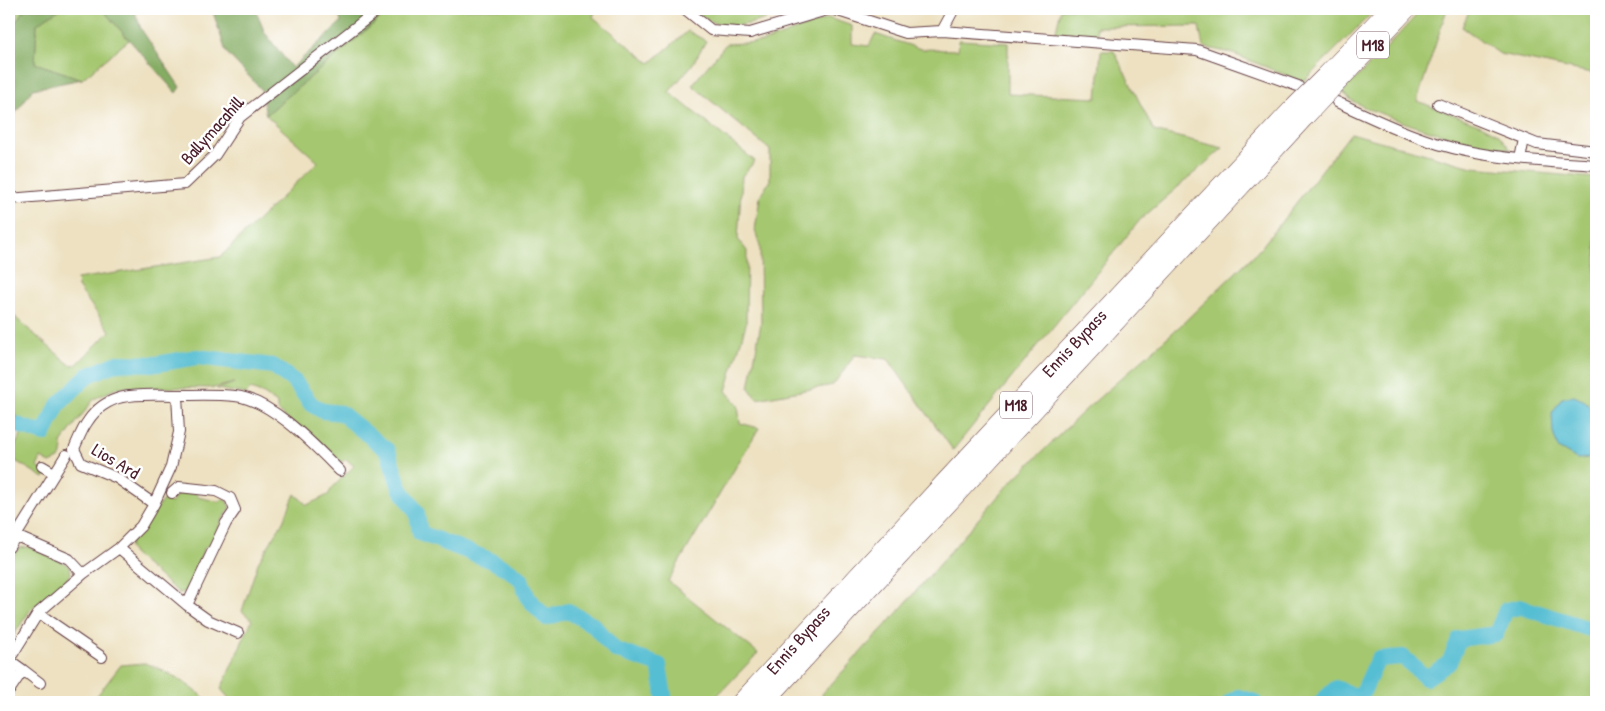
<svg xmlns="http://www.w3.org/2000/svg" width="1605" height="711" font-family="'Patrick Hand',sans-serif">
  <style>
    .green { fill: #a5c770; stroke: #78734e }
    .forest { fill: #84ac62; stroke: #676646 }
    .water { fill: #56bed3; stroke: #506e7f }
    .lines { fill: none; stroke-linecap: round; stroke-linejoin: round }
    .river { stroke: #56bed3; stroke-width: 16 }
    .street-casing { stroke: #623c42; stroke-width: 12 }
    .highway-casing { stroke: #623c42; stroke-width: 19 }
    .street { stroke: #fff; stroke-width: 10 }
    .highway { stroke: #fff; stroke-width: 18 }
    .highway-bridge-casing { stroke: #623c42; stroke-width: 19; stroke-linecap: butt }
    .highway-bridge { stroke: #fff; stroke-width: 18 }
    .labels { text-anchor: middle; dominant-baseline: central; stroke-width: 5; stroke-linejoin: round; paint-order: stroke }
    .shield { fill: #fff; stroke: #80626b; stroke-width: 1 }
    .shield-label { font-size: 16px; font-weight: bold; fill: #4a1f2b }
    .street-label { font-size: 18px; fill: #4a1f2b; stroke: #fff }
  </style>
  <rect width="100%" height="100%" fill="#fff"/>
  <filter id="ink" filterUnits="userSpaceOnUse"><feTurbulence type="fractalNoise" baseFrequency=".02" numOctaves="2"/><feDisplacementMap in="SourceGraphic" scale="10" xChannelSelector="R" yChannelSelector="G"/><feConvolveMatrix kernelMatrix="1 2 1 2 8 2 1 2 1" color-interpolation-filters="sRGB"/></filter>
  <filter id="wash" filterUnits="userSpaceOnUse"><feTurbulence type="fractalNoise" baseFrequency=".0096" numOctaves="4" result="noise"/><feDisplacementMap in="SourceGraphic" scale="20" xChannelSelector="R" yChannelSelector="G"/><feGaussianBlur stdDeviation="1.12" result="paint"/><feColorMatrix in="noise" values="0 0 0 0 0 0 0 0 0 0 0 0 0 0 0 0 0 1.4 0 .05"/><feComposite in="paint" operator="in"/></filter>
  <g filter="url(#wash)">
    <rect width="100%" height="100%" fill="#ede1c1"/>
    <!-- green -->
    <path class="green" d="M9 9H25L9 32Z
      M60 9H102L129 40 82 79 35 63 37 24Z
      M391 9H596L593 17 650 63 688 31 706 41 692 65 669 92 755 161 742 176 738 239 747 251 746 324 726 391 738 405 740 423 759 428 668 581 758 653 711 702H232L221 689 252 620 242 611 258 563 283 522 295 494 307 505 328 495 332 488 354 466 346 459 342 462 335 461 277 410V403L264 394 251 389 246 394 217 389 234 383 214 388 119 387 94 399 61 443 63 450 59 459 50 463 41 458 37 467 44 471 46 475 44 478 9 457 22 433 32 438 37 427 9 412V310L18 320 69 364 76 365 110 331 78 287 77 279 220 257 318 162 266 115Z
      M692 9H794C768 17 736 35 708 20 702 17 697 12 692 9Z
      M1061 9H1376L1303 82 1231 53 1203 47 1199 26 1096 27 1098 37 1055 35Z
      M1422 9H1447L1417 101 1481 125 1498 134 1511 150C1466 142 1424 131 1382 114 1367 108 1353 104 1342 92L1378 57Z
      M1470 9H1596V74L1500 54 1462 27Z
      M829 18 852 26V44L869 46 875 34 921 49 958 50 959 40 1008 43V94L1097 98 1101 51H1114L1154 131 1223 148 1140 220 953 450 888 359 855 355 833 385 757 399 749 388 761 323 760 246 755 230 760 197 770 180V150L692 85 726 44 763 42Z
      M1351 133 1472 167 1596 178V702H824L822 694 897 613 1007 486 1083 412 1180 326 1260 249Z
      M183 493H197L198 497 220 502 222 499 227 501 230 509 222 520 212 544 205 547 194 572 196 577C192 586 190 592 179 593L133 554 129 547 131 541 143 529 163 500 172 503 176 496Z
      M29 547 65 563 70 567 71 573 67 579 31 609 9 642V562L19 548Z
      M145 663C170 672 190 685 209 702H95L96 697 121 665Z"/>
    <!-- forest -->
    <path class="forest" d="M25 9H60L37 24 35 63 82 79 33 89 14 115 9 113V32Z
      M102 9H148L135 12 141 29 180 87 176 93Z
      M212 9H255L265 33 292 68 341 22 337 9H391L266 115 261 89 226 52Z"/>
    <!-- water -->
    <path class="water" d="M1574 396 1585 401 1596 413V457L1594 458 1577 459 1558 448 1553 433 1552 413 1562 398Z"/>
    <g class="lines">
      <!-- river -->
      <path class="river" d="M9 422 44 434 58 405 87 376 117 363 157 364 197 357 273 366 295 382 311 404 323 411 341 413 388 451 400 488 417 513 420 533 490 560 509 570 521 579 528 598 546 618 568 611 593 625 615 650 659 665 665 702
        M1230 702 1238 697 1255 702
        M1321 702 1336 688 1355 696 1363 692 1378 659 1403 657 1426 678 1449 663 1459 639 1496 634 1506 610 1521 607 1596 631"/>
    </g>
  </g>
  <g filter="url(#ink)">
    <g class="lines">
      <!-- street casing -->
      <g class="street-casing">
        <path id="street" d="M685 9 711 30 750 33 830 9
          M832 9 906 33 942 31 1197 50 1298 86
          M942 31 954 9
          M1337 102C1379 121 1421 142 1466 151 1509 160 1553 162 1596 165
          M1438 104 1537 144 1596 151
          M1520 159 1524 139
          M9 199 185 184 215 155 240 117 379 9
          M42 466 54 473
          M172 493 179 487 216 491 230 498 235 510 226 523 187 605
          M154 504 117 478 81 463 74 449C78 440 82 429 88 421 109 389 144 395 177 395
          M16 536 69 559 83 574
          M9 547 66 455
          M119 548 187 605 208 620 238 633
          M38 613 83 574 119 548 141 526 154 504 171 467 179 432 177 395C196 395 216 394 235 396 272 400 315 446 340 471
          M23 670 40 683
          M9 691 23 670 9 660 38 613 102 657"/>
      </g>
      <!-- highway casing -->
      <g class="highway-casing">
        <path id="highway" d="M1325 76 1389 9
          M1338 82 1407 9
          M741 702 949 477 1292 109
          M765 702 1305 117"/>
      </g>
      <!-- street -->
      <use href="#street" class="street"/>
      <!-- highway -->
      <use href="#highway" class="highway"/>
      <!-- highway-bridge casing -->
      <g class="highway-bridge-casing">
        <path id="highway-bridge" d="M1292 109 1325 76
          M1305 117 1338 82"/>
      </g>
      <!-- highway-bridge -->
      <use href="#highway-bridge" class="highway-bridge"/>
    </g>
  </g>
  <g class="labels">
    <!-- shield labels -->
    <g class="shield">
      <rect x="1357" y="31.5" width="32" height="27" rx="4"/>
      <rect x="1000" y="391.5" width="32" height="27" rx="4"/>
    </g>
    <g class="shield-label">
      <text x="1373" y="45">M18</text>
      <text x="1016" y="405">M18</text>
    </g>
    <!-- street labels -->
    <g class="street-label">
      <text transform="translate(212 130) rotate(-48)">Ballymacahill</text>
      <text transform="translate(1074 343) rotate(-47)">Ennis Bypass</text>
      <text transform="translate(116 461) rotate(31)">Lios Ard</text>
      <text transform="translate(798 640) rotate(-48)">Ennis Bypass</text>
    </g>
  </g>
  <!-- margin -->
  <rect width="1605" height="711" fill="none" stroke="#fff" stroke-width="30"/>
</svg>
